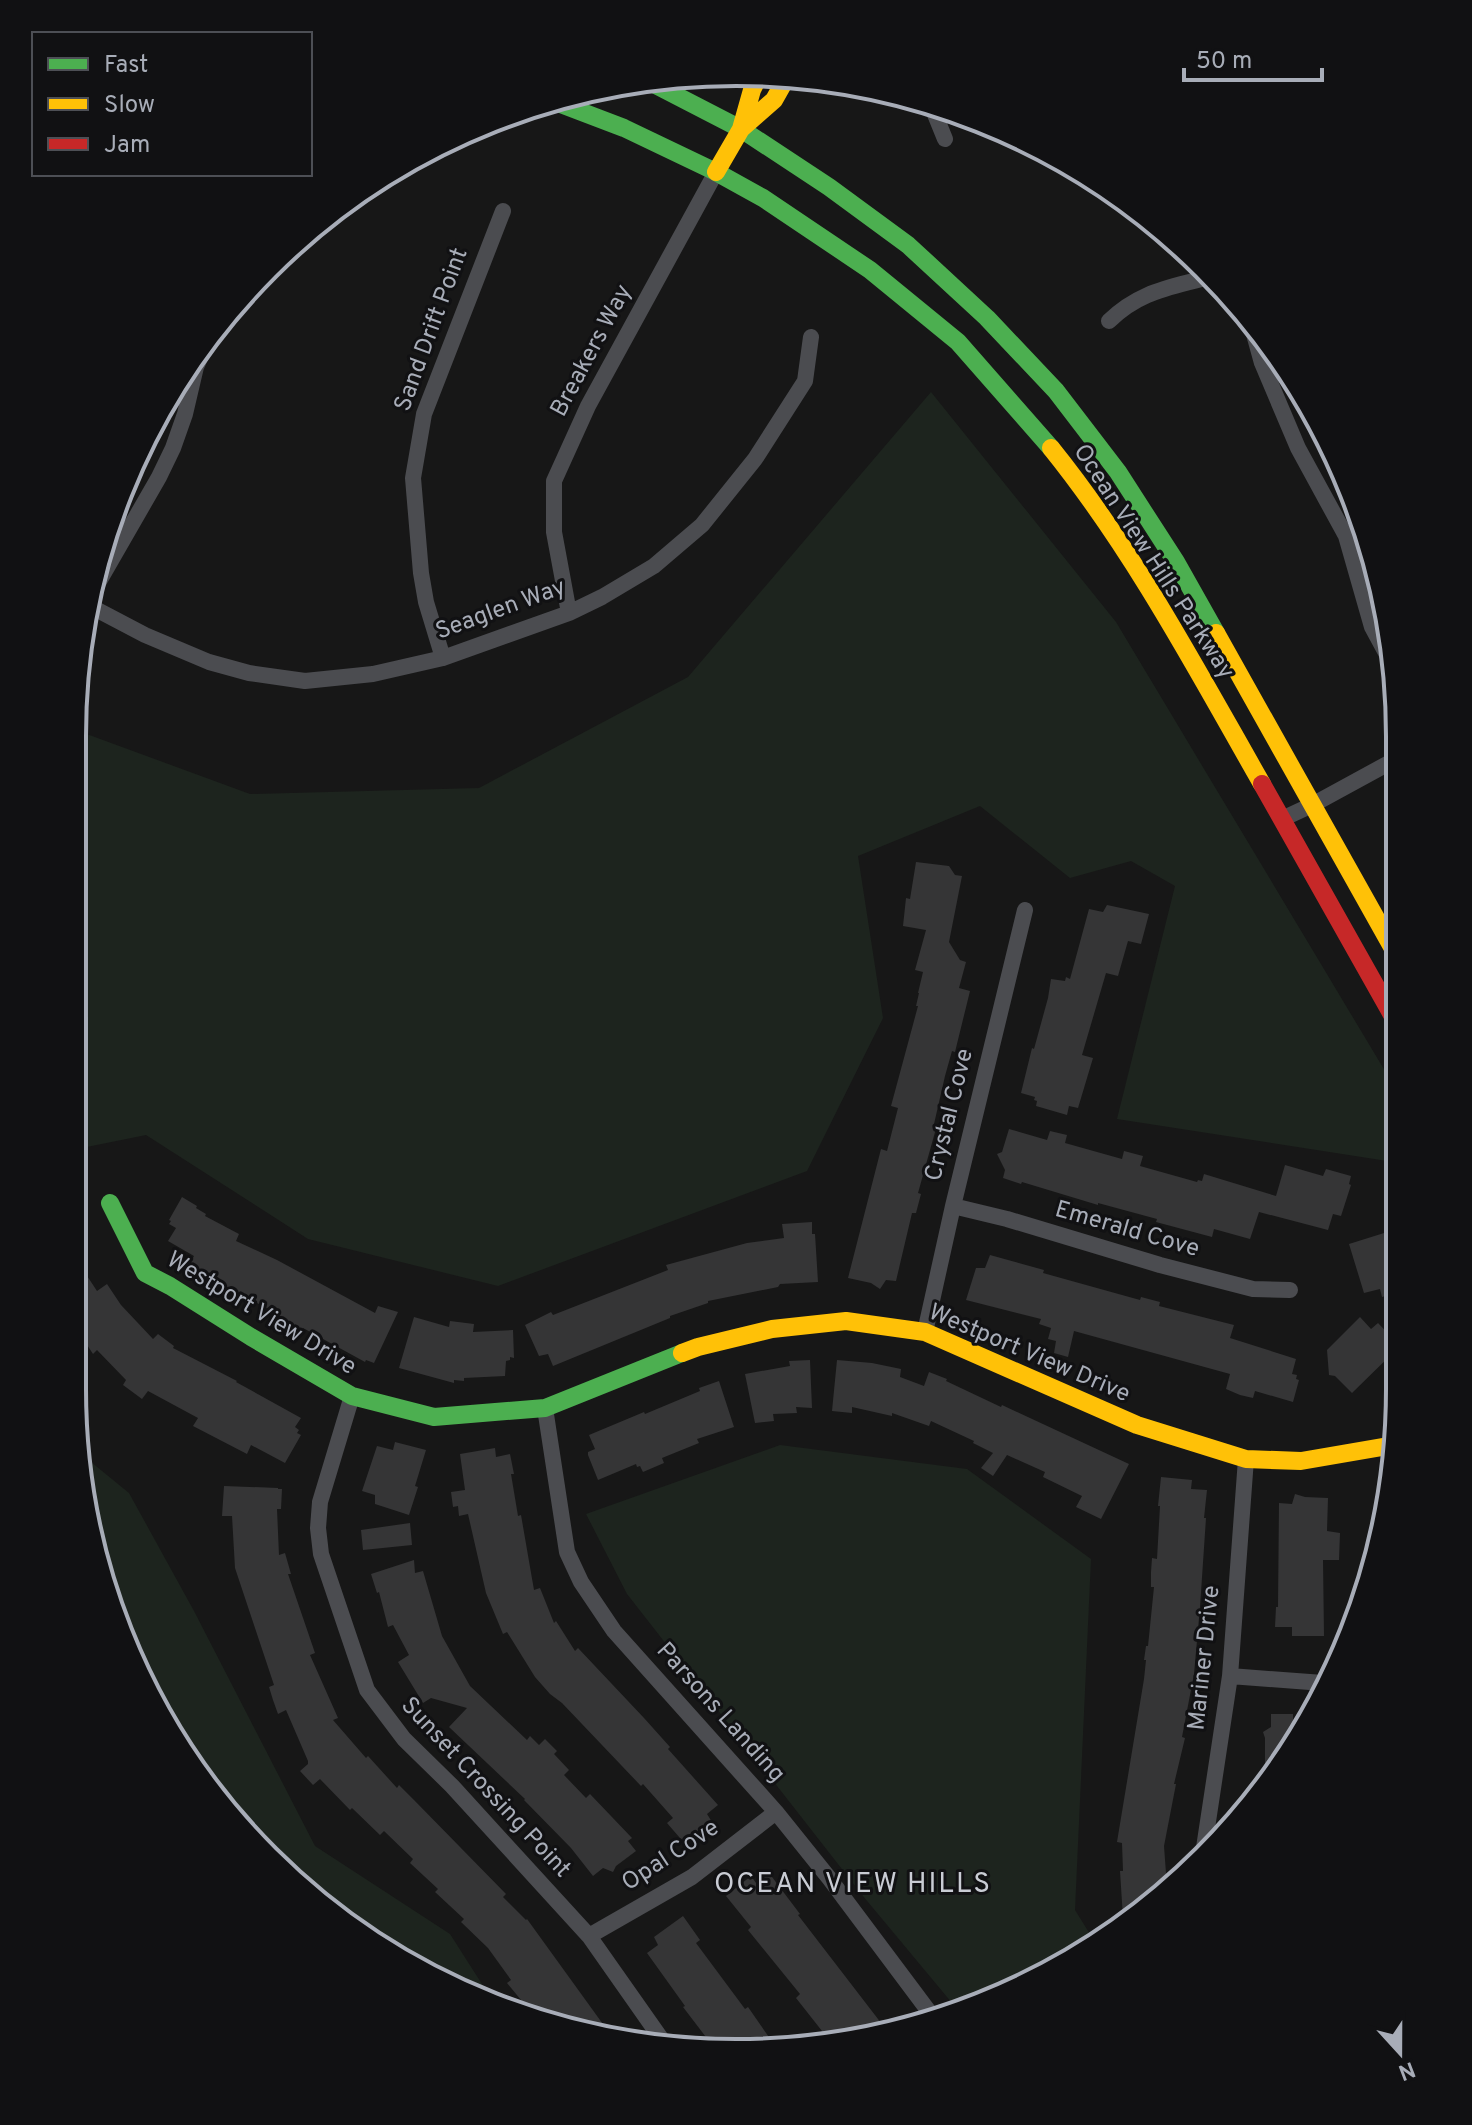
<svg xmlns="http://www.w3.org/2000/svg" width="1472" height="2125" font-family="Overpass,sans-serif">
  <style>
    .green { fill: #1d241e }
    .building { fill: #353536 }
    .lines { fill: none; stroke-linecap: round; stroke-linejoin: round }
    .street { stroke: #4b4c50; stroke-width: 16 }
    .fast { stroke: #4caf50; stroke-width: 18 }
    .slow { stroke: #ffc107; stroke-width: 18 }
    .jam { stroke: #c62828; stroke-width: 18 }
    .labels { text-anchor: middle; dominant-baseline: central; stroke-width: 6; stroke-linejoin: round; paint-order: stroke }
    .street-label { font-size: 24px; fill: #a8adb8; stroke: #111113 }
    .quarter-label { font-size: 28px; letter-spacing: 2px; fill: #c9ccd4; stroke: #111113 }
    .rim { fill: none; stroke: #a8adb8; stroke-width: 4 }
  </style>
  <rect width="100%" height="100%" fill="#171717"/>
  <!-- green -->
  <path class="green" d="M931 392 1116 622 1400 1096V1163L1117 1119 1175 886 1131 861 1070 878 980 806 858 856 883 1018 807 1171 498 1286 308 1239 146 1135 72 1150 73 729 250 794 479 788 688 677Z
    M780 1445 967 1469 1091 1559 1075 1910 1093 1939 1030 1984 957 2009 863 1896 627 1594 586 1514Z
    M80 1453 129 1493 194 1611 315 1846 450 1934 496 2006 481 2002 299 1889 184 1758 95 1561Z"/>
  <!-- building -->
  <path class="building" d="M916 862 949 866 955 875 962 876 949 942 960 960 966 962 959 988 970 991 955 1052 952 1051 945 1076 934 1124 937 1125 918 1193 921 1194 916 1213H912L896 1281 886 1280 880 1289 871 1283 848 1278 881 1149 887 1151 898 1108 891 1106 918 1006H916L919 993H918L923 972 915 970 926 930 903 926 906 898 910 899Z
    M1107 905 1149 914 1141 944 1128 941 1118 976 1106 973 1082 1055 1093 1058 1078 1108 1069 1106 1067 1115 1036 1106 1037 1101 1034 1100 1035 1097 1021 1093 1032 1048 1034 1049 1048 998 1051 979 1065 981 1066 977 1070 979 1089 909 1103 912Z
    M1009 1129 1047 1140 1050 1131 1067 1135 1065 1143 1097 1152 1122 1159 1124 1151 1143 1156 1140 1166 1197 1182 1198 1180 1202 1181 1204 1174 1276 1196 1285 1165 1323 1176 1326 1169 1351 1176 1349 1184 1351 1185 1341 1216 1333 1214 1328 1230 1259 1212 1250 1239 1214 1229 1212 1237 1156 1222 1157 1219 1098 1203V1205L1022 1182 1021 1184 1003 1178 1005 1170 997 1154 1002 1152Z
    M182 1197 197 1206 196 1208 206 1214 205 1216 239 1234 236 1241 277 1260 375 1313 378 1306 398 1312 374 1363 366 1360 365 1362 303 1328 302 1331 284 1321 286 1319 239 1293 238 1294 220 1285 221 1283 189 1265 194 1256 168 1241 176 1228 169 1224 171 1221 169 1220Z
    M812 1222V1234H815L818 1282 780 1284 778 1287 708 1301V1303L670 1316V1318L553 1366 548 1354 539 1356 525 1325 551 1312 553 1315 668 1270 666 1265 747 1243 784 1238 782 1224Z
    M1400 1228V1292L1382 1297 1380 1289 1364 1293 1349 1244Z
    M72 1253 97 1291 107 1284 121 1305 153 1339 158 1334 174 1346 173 1348 237 1381 236 1382 301 1418 295 1427 299 1430 297 1433 301 1435 285 1463 251 1445 247 1454 193 1426 198 1418 148 1391 142 1399 123 1385 126 1380 97 1350 93 1354 72 1322Z
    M990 1255 1044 1270 1043 1273 1140 1300 1141 1297 1160 1302 1159 1306 1234 1325 1230 1338 1296 1359 1292 1374 1297 1375 1296 1379 1299 1380 1293 1402 1255 1391 1253 1398 1240 1395 1226 1389 1230 1374 1074 1331 1068 1357 1054 1353 1056 1341 1048 1339 1051 1328 1039 1324 1041 1319 966 1300 976 1268H985Z
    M414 1317 449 1327 450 1321 474 1324 473 1332 513 1330 514 1358 510 1357V1360L506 1361 505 1376 464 1378V1381L454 1380V1383L399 1368Z
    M1360 1317 1371 1329 1378 1323 1400 1346 1352 1393 1335 1376 1329 1375 1327 1350Z
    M810 1360 812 1408 796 1407 797 1413 773 1414 774 1421 755 1423 745 1374 790 1366 789 1361Z
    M837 1360 872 1363 901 1369 900 1377 924 1386 929 1372 947 1379 946 1381 1001 1407 1002 1405 1129 1464 1101 1519 1076 1507 1082 1496 1043 1477 1045 1472 1007 1455 993 1476 981 1468 993 1453 973 1443 974 1441 931 1421 929 1426 892 1413V1416L852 1407V1413L832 1411Z
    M719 1381 734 1427 697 1439 699 1443 662 1458 664 1463 643 1472 640 1466 637 1467 636 1464 598 1480 588 1455V1452L595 1449 589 1435 644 1412 645 1414 700 1391 699 1388Z
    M395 1442 426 1450 415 1486 418 1487 409 1515 375 1504V1495L362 1491 377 1446 393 1450Z
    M495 1448 496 1457 510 1454 514 1474H511L518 1516 521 1515 534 1590 540 1588 554 1623 556 1621 575 1651 578 1648 644 1718 670 1747 668 1749 718 1805 707 1814 712 1822 686 1845 667 1823 673 1818 643 1784 641 1786 562 1703 550 1694 535 1677 507 1632 503 1634 486 1593 468 1514 459 1516 458 1506 453 1507 451 1492 465 1490 460 1454Z
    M1161 1477 1192 1480 1191 1489 1207 1490 1204 1518H1206L1200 1607 1194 1674 1182 1737 1185 1738 1174 1784H1176L1164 1846 1167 1887 1123 1918 1120 1871H1123L1122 1843 1117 1842 1144 1679 1146 1660H1144L1146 1646H1148L1154 1587H1151V1572L1152 1558 1157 1559 1160 1506H1158Z
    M224 1486 278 1488V1489H282L281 1509H277L279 1555 285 1553 291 1574H288L315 1653 310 1655 338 1718 333 1720 366 1758 368 1756 397 1788 399 1785 414 1800 506 1894 503 1897 526 1920 527 1919 613 2038 538 2017 528 2004 526 2006 507 1983 511 1980 488 1948 461 1922 464 1919 435 1892 438 1889 410 1863 413 1859 384 1831 380 1835 352 1808 350 1810 320 1779 313 1785 300 1771 308 1764V1761L286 1710 278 1714 273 1700 269 1687 274 1685 235 1568 232 1516H222Z
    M1295 1494 1305 1497 1328 1498 1327 1531 1340 1533 1339 1560H1323L1324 1636H1292V1627H1275L1276 1607H1278L1279 1503 1292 1504Z
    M410 1523 412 1545 363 1550 361 1530Z
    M414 1560 415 1573 423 1571 442 1636 470 1686 527 1740 530 1736 539 1745 545 1739 557 1751 554 1754 569 1770 564 1775 586 1798 590 1794 632 1838 628 1841 636 1851 616 1866 613 1872 603 1868 593 1876 571 1848 524 1800 525 1799 449 1727 467 1708 431 1698 423 1703 398 1662 409 1655 393 1625 388 1627 379 1592 377 1593 371 1574Z
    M1271 1714H1293V1733H1301L1283 1764H1265V1738L1263 1732 1271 1727Z
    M769 1873 800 1914 798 1915 888 2032 865 2040 825 2042 819 2033 822 2031 796 1998 800 1994 748 1930 751 1927 726 1896 751 1876 756 1883Z
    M683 1916 700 1940 696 1943 745 2009 748 2007 773 2043 712 2045 683 2007 685 2006 647 1953 658 1945 654 1937Z"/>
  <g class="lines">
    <!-- street -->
    <path class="street" d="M937 106 934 112 945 139
      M1109 321C1141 290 1171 288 1212 276
      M1254 334 1262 363 1298 448 1346 536 1372 627 1393 666
      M86 604 145 635 209 662 249 673 305 681 373 674 443 658 569 613 602 597 654 566 702 525 755 459 805 381 811 337
      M86 604 159 477 173 448 185 414 196 367 205 347
      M569 613 554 532V481L588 406 716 172
      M443 658 426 602 421 573 413 478 424 414 503 211
      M1282 819 1312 805 1400 757
      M953 1206 1007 1219 1160 1265 1253 1289 1290 1290
      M925 1332 953 1206 1025 910
      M352 1396 320 1502 318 1528 321 1554 367 1690 404 1739 452 1786 589 1936 667 2047
      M545 1408 567 1552 581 1582 614 1631 776 1812 829 1878 933 2017
      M1230 1676 1323 1683 1329 1682
      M1202 1861 1230 1676 1246 1459
      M589 1936 692 1877 776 1812"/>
    <!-- fast -->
    <path class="fast" d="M648 81 741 129 829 187 908 245 987 318 1056 391 1118 472 1176 562 1216 633
      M553 101 624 128 716 172 763 198 870 270 958 342 1051 448
      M110 1203 145 1273 170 1286 251 1337 352 1396 434 1417 545 1408 682 1353"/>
    <!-- slow -->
    <path class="slow" d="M741 129 774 100 787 77
      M716 172 741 129 752 90 760 74
      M1051 448C1134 551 1197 670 1262 784
      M1216 633 1400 961
      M682 1353 698 1347 772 1329 846 1321 925 1332 1137 1425 1246 1459 1301 1461 1394 1445"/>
    <!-- jam -->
    <path class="jam" d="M1262 784 1400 1029"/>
  </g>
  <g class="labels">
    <!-- street labels -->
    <g class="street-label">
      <text transform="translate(432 330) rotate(-70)">Sand Drift Point</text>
      <text transform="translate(592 351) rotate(-62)">Breakers Way</text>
      <text transform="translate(1153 562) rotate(57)">Ocean View Hills Parkway</text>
      <text transform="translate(501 610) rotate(-20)">Seaglen Way</text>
      <text transform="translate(950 1115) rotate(-76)">Crystal Cove</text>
      <text transform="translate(1127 1230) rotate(16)">Emerald Cove</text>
      <text transform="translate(261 1314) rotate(31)">Westport View Drive</text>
      <text transform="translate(1029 1354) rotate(23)">Westport View Drive</text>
      <text transform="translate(1205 1658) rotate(-84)">Mariner Drive</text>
      <text transform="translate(720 1713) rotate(48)">Parsons Landing</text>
      <text transform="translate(485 1788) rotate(47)">Sunset Crossing Point</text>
      <text transform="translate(671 1856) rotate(-33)">Opal Cove</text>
    </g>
    <!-- quarter labels -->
    <g class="quarter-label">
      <text x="853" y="1885">OCEAN VIEW HILLS</text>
    </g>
  </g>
  <!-- crop -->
  <path d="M0 0H1472V2125H0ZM736 86H736A650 650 0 0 1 1386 736V1389A650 650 0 0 1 736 2039H736A650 650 0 0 1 86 1389V736A650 650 0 0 1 736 86Z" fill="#111113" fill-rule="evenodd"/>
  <path class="rim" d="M736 86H736A650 650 0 0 1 1386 736V1389A650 650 0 0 1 736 2039H736A650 650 0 0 1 86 1389V736A650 650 0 0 1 736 86Z"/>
  <!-- legend -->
  <rect x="32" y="32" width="280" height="144" fill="#111113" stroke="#4d4f55" stroke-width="2"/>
  <rect x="48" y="58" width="40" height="12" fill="#4caf50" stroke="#4d4f55" stroke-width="2"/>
  <text x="104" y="72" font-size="24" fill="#a8adb8">Fast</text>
  <rect x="48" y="98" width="40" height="12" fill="#ffc107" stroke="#4d4f55" stroke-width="2"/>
  <text x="104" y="112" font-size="24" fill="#a8adb8">Slow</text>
  <rect x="48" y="138" width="40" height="12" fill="#c62828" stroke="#4d4f55" stroke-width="2"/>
  <text x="104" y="152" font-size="24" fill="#a8adb8">Jam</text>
  <!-- north arrow -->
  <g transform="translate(1400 2053) rotate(159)" stroke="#111113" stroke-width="6" paint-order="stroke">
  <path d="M0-6L14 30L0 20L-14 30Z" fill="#a8adb8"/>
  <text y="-12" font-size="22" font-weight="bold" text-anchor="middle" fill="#a8adb8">N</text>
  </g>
  <!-- scale -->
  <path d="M1184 68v12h138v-12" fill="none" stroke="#a8adb8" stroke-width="4"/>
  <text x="1196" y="68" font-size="24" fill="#a8adb8" stroke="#111113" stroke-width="6" paint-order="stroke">50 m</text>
</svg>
